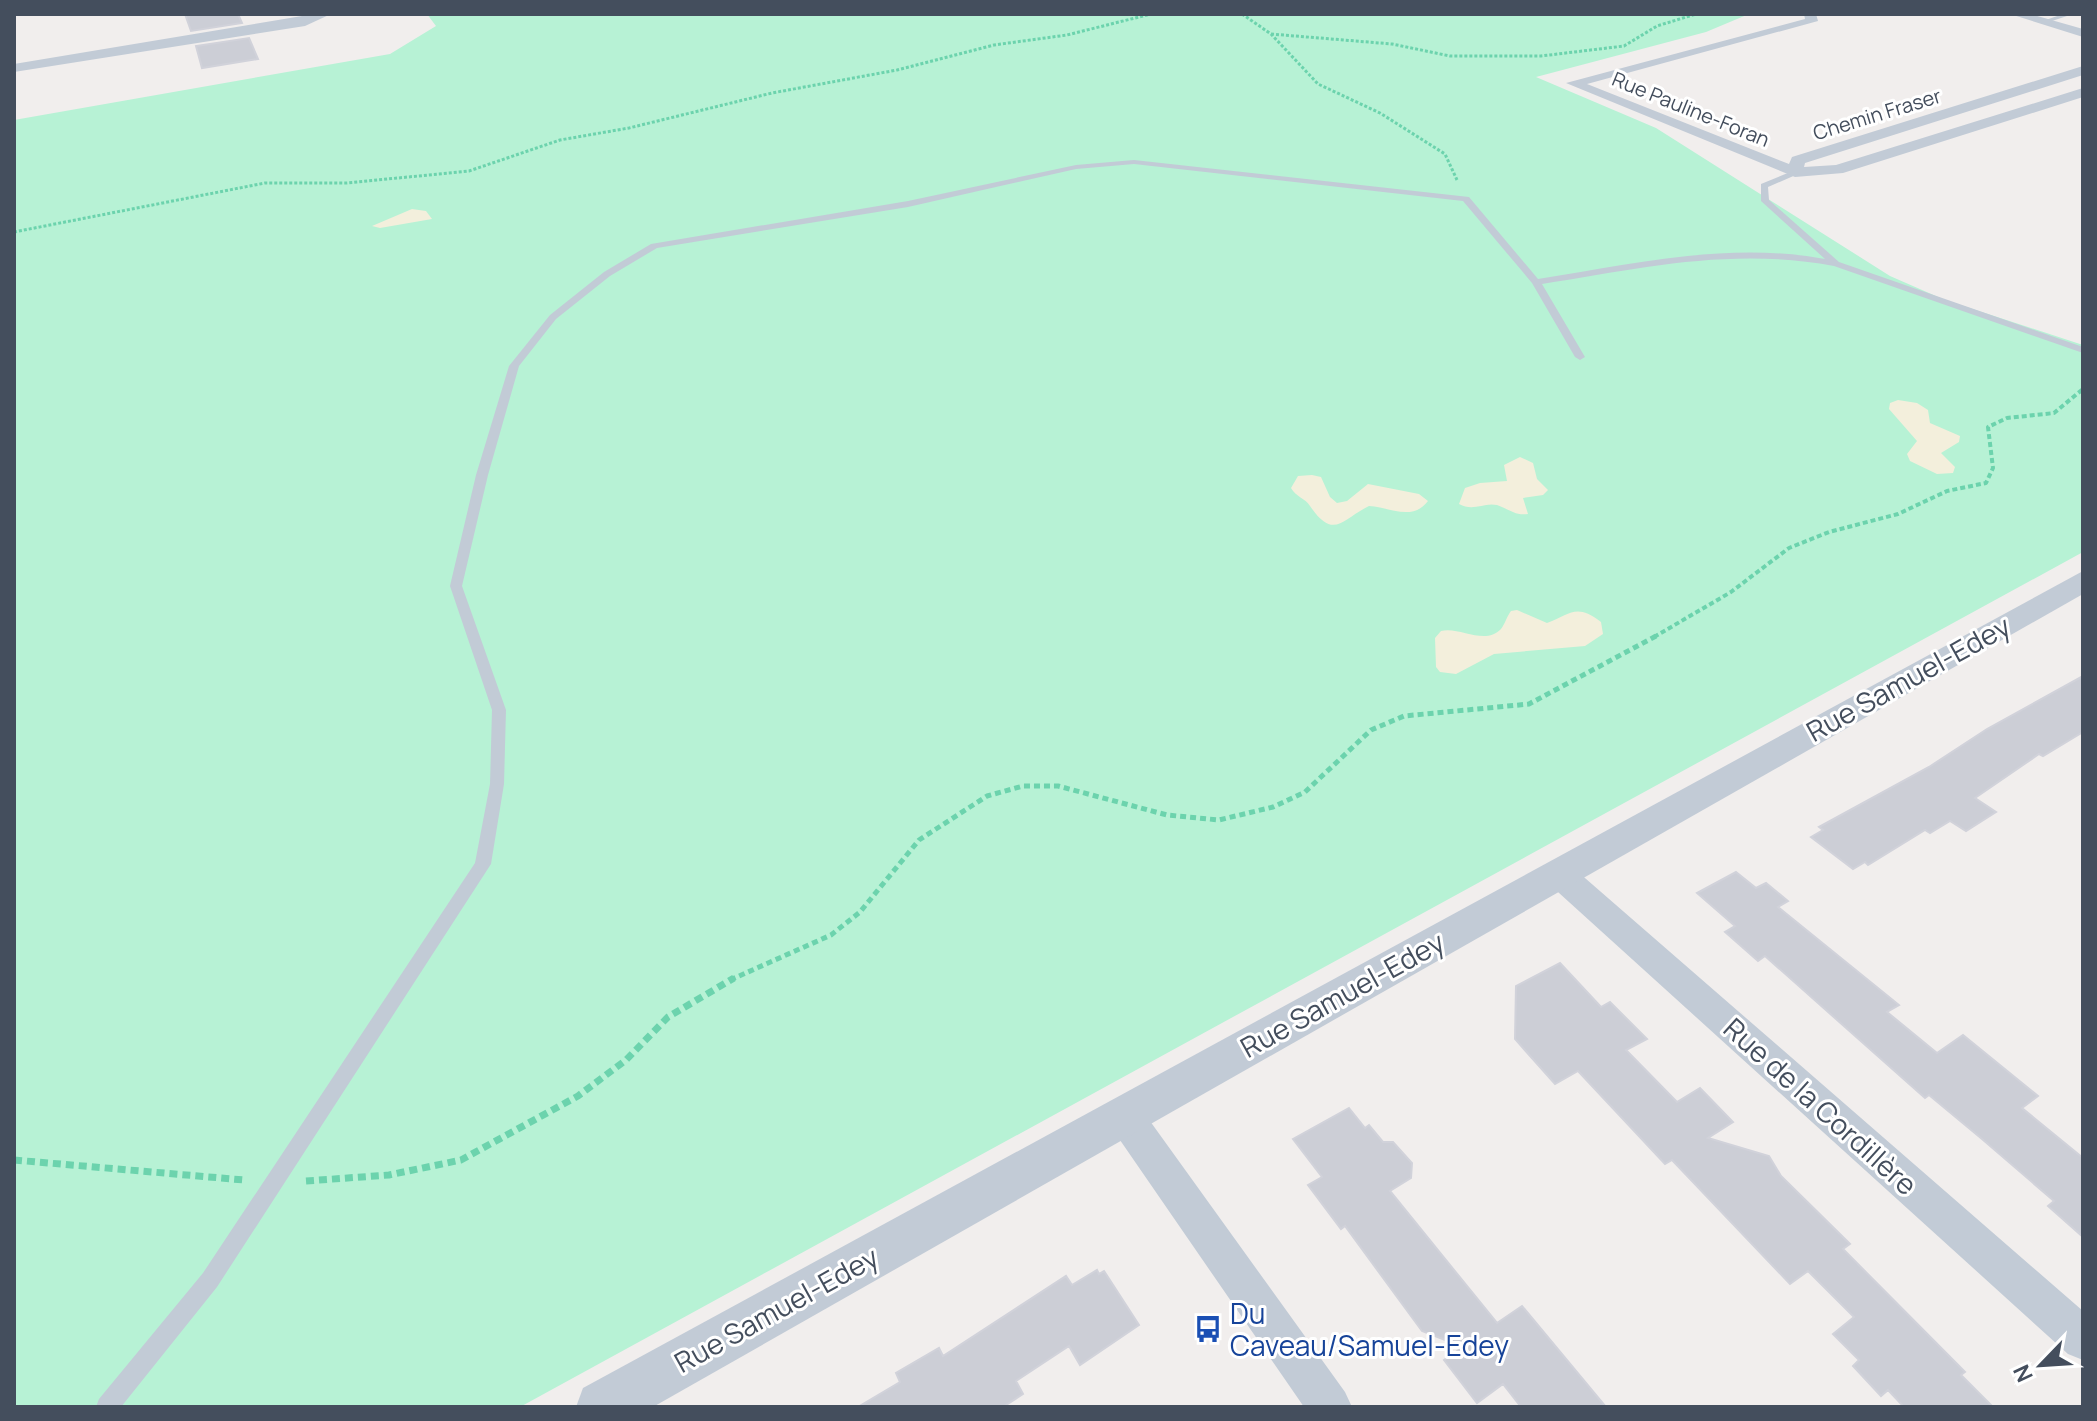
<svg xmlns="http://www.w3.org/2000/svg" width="2097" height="1421" font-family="Manrope,sans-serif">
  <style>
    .green { fill: #b7f2d5 }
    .sand { fill: #f3efdc }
    .building { fill: #ccced6; stroke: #d1d2da; stroke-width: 2 }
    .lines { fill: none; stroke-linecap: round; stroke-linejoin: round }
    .path-far3 { stroke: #6cd3ad; stroke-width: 3; stroke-dasharray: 3 2; stroke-linecap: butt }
    .path-far2 { stroke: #6cd3ad; stroke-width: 4; stroke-dasharray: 5 3; stroke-linecap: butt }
    .path-far1 { stroke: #6cd3ad; stroke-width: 5; stroke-dasharray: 6 4; stroke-linecap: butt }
    .path { stroke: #6cd3ad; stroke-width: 7; stroke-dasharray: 8 5; stroke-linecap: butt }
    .service { fill: #c2cbd6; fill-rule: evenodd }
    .minor { fill: #c2cbd6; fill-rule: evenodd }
    .tertiary { fill: #c2cbd6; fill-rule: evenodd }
    .labels { text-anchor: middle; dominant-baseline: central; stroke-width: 6; stroke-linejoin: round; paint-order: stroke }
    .far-street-label { font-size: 20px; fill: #444e5d; stroke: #fff }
    .near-street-label { font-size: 28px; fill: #444e5d; stroke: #fff }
    .near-transit-label { font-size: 28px; fill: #164399; stroke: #fff; text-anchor: start }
  </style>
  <rect width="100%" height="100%" fill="#f1eeed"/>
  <!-- green -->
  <path class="green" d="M427 14H1749L1706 32 1536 77 1656 128 1890 276 1945 300 2083 345V552L520 1407H14V120L390 54 436 26Z"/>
  <!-- sand -->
  <path class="sand" d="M412 209 426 211 432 219 380 228 372 226Z
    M1898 400 1917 403 1928 410 1930 423 1960 436 1959 442 1941 453 1955 467 1953 473 1937 474 1910 461 1907 454 1917 441 1889 409 1890 403Z
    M1520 457 1533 463 1537 479 1548 490 1543 495 1523 498 1528 514C1515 516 1509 509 1497 505 1483 502 1474 512 1459 504L1465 488 1480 483 1507 481 1504 465Z
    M1312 475 1321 477 1330 497 1337 503 1347 501 1368 484 1419 494 1428 501C1412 522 1390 507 1369 506 1342 519 1334 541 1310 506 1305 498 1296 497 1291 488L1298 476Z
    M1517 610 1547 623C1571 614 1576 603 1601 622L1603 634 1585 646 1494 654 1456 674 1440 672 1436 667 1435 638 1441 631C1459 626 1485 646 1501 629 1505 624 1507 616 1511 611Z"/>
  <!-- building -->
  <path class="building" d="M185 14H238L242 23 191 31Z
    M249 38 258 59 202 68 196 46Z
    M2083 676V732L2043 756 2039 754 1975 798 1996 812 1966 831 1950 821 1930 833 1925 830 1868 865 1865 862 1853 869 1811 837 1823 830 1819 827 1929 767 1987 729Z
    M1736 872 1756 888 1766 883 1788 901 1778 907 1899 1005 1887 1012 1937 1053 1963 1035 2038 1096 2022 1108 2083 1158V1237L2048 1206 2054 1201 1982 1139 1929 1095 1925 1098 1765 956 1758 961 1725 932 1735 926 1697 893Z
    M1560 963 1601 1007 1610 1002 1647 1039 1626 1050 1677 1102 1700 1088 1733 1122 1708 1138 1769 1156 1781 1176 1850 1244 1843 1249 1965 1372 1961 1375 1993 1407H1904L1888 1390 1881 1396 1853 1366 1859 1360 1833 1334 1854 1317 1808 1271 1790 1284 1672 1160 1665 1164 1578 1071 1555 1084 1515 1039 1516 986Z
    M1349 1108 1365 1128 1369 1125 1383 1142H1393L1412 1163 1411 1178 1390 1191 1497 1323 1522 1306 1606 1407H1521L1503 1384 1477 1403 1444 1360 1463 1347 1422 1331 1345 1226 1341 1229 1308 1185 1322 1177 1293 1139Z
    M1097 1270 1099 1274 1104 1271 1139 1325 1080 1365 1069 1346 1016 1381 1023 1394 1003 1407H858L900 1382 896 1373 939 1348 943 1356 1066 1276 1072 1285Z"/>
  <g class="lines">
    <!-- path-far3 -->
    <path class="path-far3" d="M1242 14 1271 34 1318 84 1380 113 1445 154 1457 180
      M1271 34 1392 44 1450 56H1541L1624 46 1657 26 1696 14
      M14 232 265 183H347L469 171 560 140 629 128 772 93 897 70 994 45 1067 35 1151 14"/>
    <!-- path-far2 -->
    <path class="path-far2" d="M1654 637 1731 592 1789 548 1829 532 1898 514 1947 491 1986 483 1993 468 1988 427 2007 418 2054 413 2083 389"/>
    <!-- path-far1 -->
    <path class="path-far1" d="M730 980 831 935 860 912 919 840 987 796 1023 786H1058L1167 815 1219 820 1273 807 1305 792 1371 730 1404 716 1529 704 1658 635"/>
    <!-- path -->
    <path class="path" d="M14 1160 244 1180
      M306 1181 389 1175 461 1160 578 1096 626 1060 668 1017 734 978"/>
    <!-- service -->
    <path class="service" d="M2063 14H2073L2043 24 2040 22Z
      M1134 160 1469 197 1538 279C1633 264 1729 241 1825 259L1761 201V184L1795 170 1799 172 1798 174 1768 187 1769 200 1839 262 2083 347V353L1834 266C1732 247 1642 268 1542 284L1585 357 1580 360 1575 357 1532 283 1463 201 1134 164 1076 169 908 207 657 248 610 276 556 319 519 366 488 475 462 586 506 710 504 784 491 864 217 1287 121 1407H96L99 1399 203 1273 475 863 490 784 492 710 450 586 476 475 509 366 550 315 604 272 651 244 908 201 1076 165Z"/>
    <!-- minor -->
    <path class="minor" d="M314 14H331L305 26 14 72V64Z
      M1804 14H1816L1818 21 1587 84 1789 164 1792 157 2083 66V75L1805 163 1804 167 1836 165 2083 88V97L1843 173 1795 177 1566 83 1805 19Z
      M2010 14H2030L2083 29V37Z
      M1559 862 1570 865 2083 1311V1360L2068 1354 1548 883 1543 874 1548 865Z
      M1124 1098 1137 1103 1345 1392 1352 1407H1304L1111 1127 1106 1115 1111 1103Z"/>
    <!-- tertiary -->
    <path class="tertiary" d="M2083 571V594L653 1407H576L583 1388Z"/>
  </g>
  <!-- icons -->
  <defs>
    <g id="bus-bare" transform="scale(2.16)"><path d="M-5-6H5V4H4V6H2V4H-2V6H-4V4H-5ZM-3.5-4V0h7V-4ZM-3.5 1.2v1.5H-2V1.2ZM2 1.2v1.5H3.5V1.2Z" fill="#1a4fb4" stroke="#fff" stroke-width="2.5" paint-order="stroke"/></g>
  </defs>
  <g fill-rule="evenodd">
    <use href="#bus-bare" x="1208" y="1329"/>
  </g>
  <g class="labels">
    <!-- far-street labels -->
    <g class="far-street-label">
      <text transform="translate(1691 109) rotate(22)">Rue Pauline-Foran</text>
      <text transform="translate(1877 114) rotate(-17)">Chemin Fraser</text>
    </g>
    <!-- near-street labels -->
    <g class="near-street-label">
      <text transform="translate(1908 678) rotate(-29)">Rue Samuel-Edey</text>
      <text transform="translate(1342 994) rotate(-29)">Rue Samuel-Edey</text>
      <text transform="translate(1821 1106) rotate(42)">Rue de la Cordillère</text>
      <text transform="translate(776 1309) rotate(-29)">Rue Samuel-Edey</text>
    </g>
    <!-- near-transit labels -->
    <g class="near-transit-label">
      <text x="1230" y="1313">Du<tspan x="1230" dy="32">Caveau/Samuel-Edey</tspan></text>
    </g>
  </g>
  <!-- border -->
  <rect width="2097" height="1421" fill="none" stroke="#444e5d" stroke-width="32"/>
  <!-- north arrow -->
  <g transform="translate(2041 1365) rotate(245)" stroke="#ffffff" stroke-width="6" paint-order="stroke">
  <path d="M0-6L14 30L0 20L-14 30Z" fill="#444e5d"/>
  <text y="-12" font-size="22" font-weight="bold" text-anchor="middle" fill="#444e5d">N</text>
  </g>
</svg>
